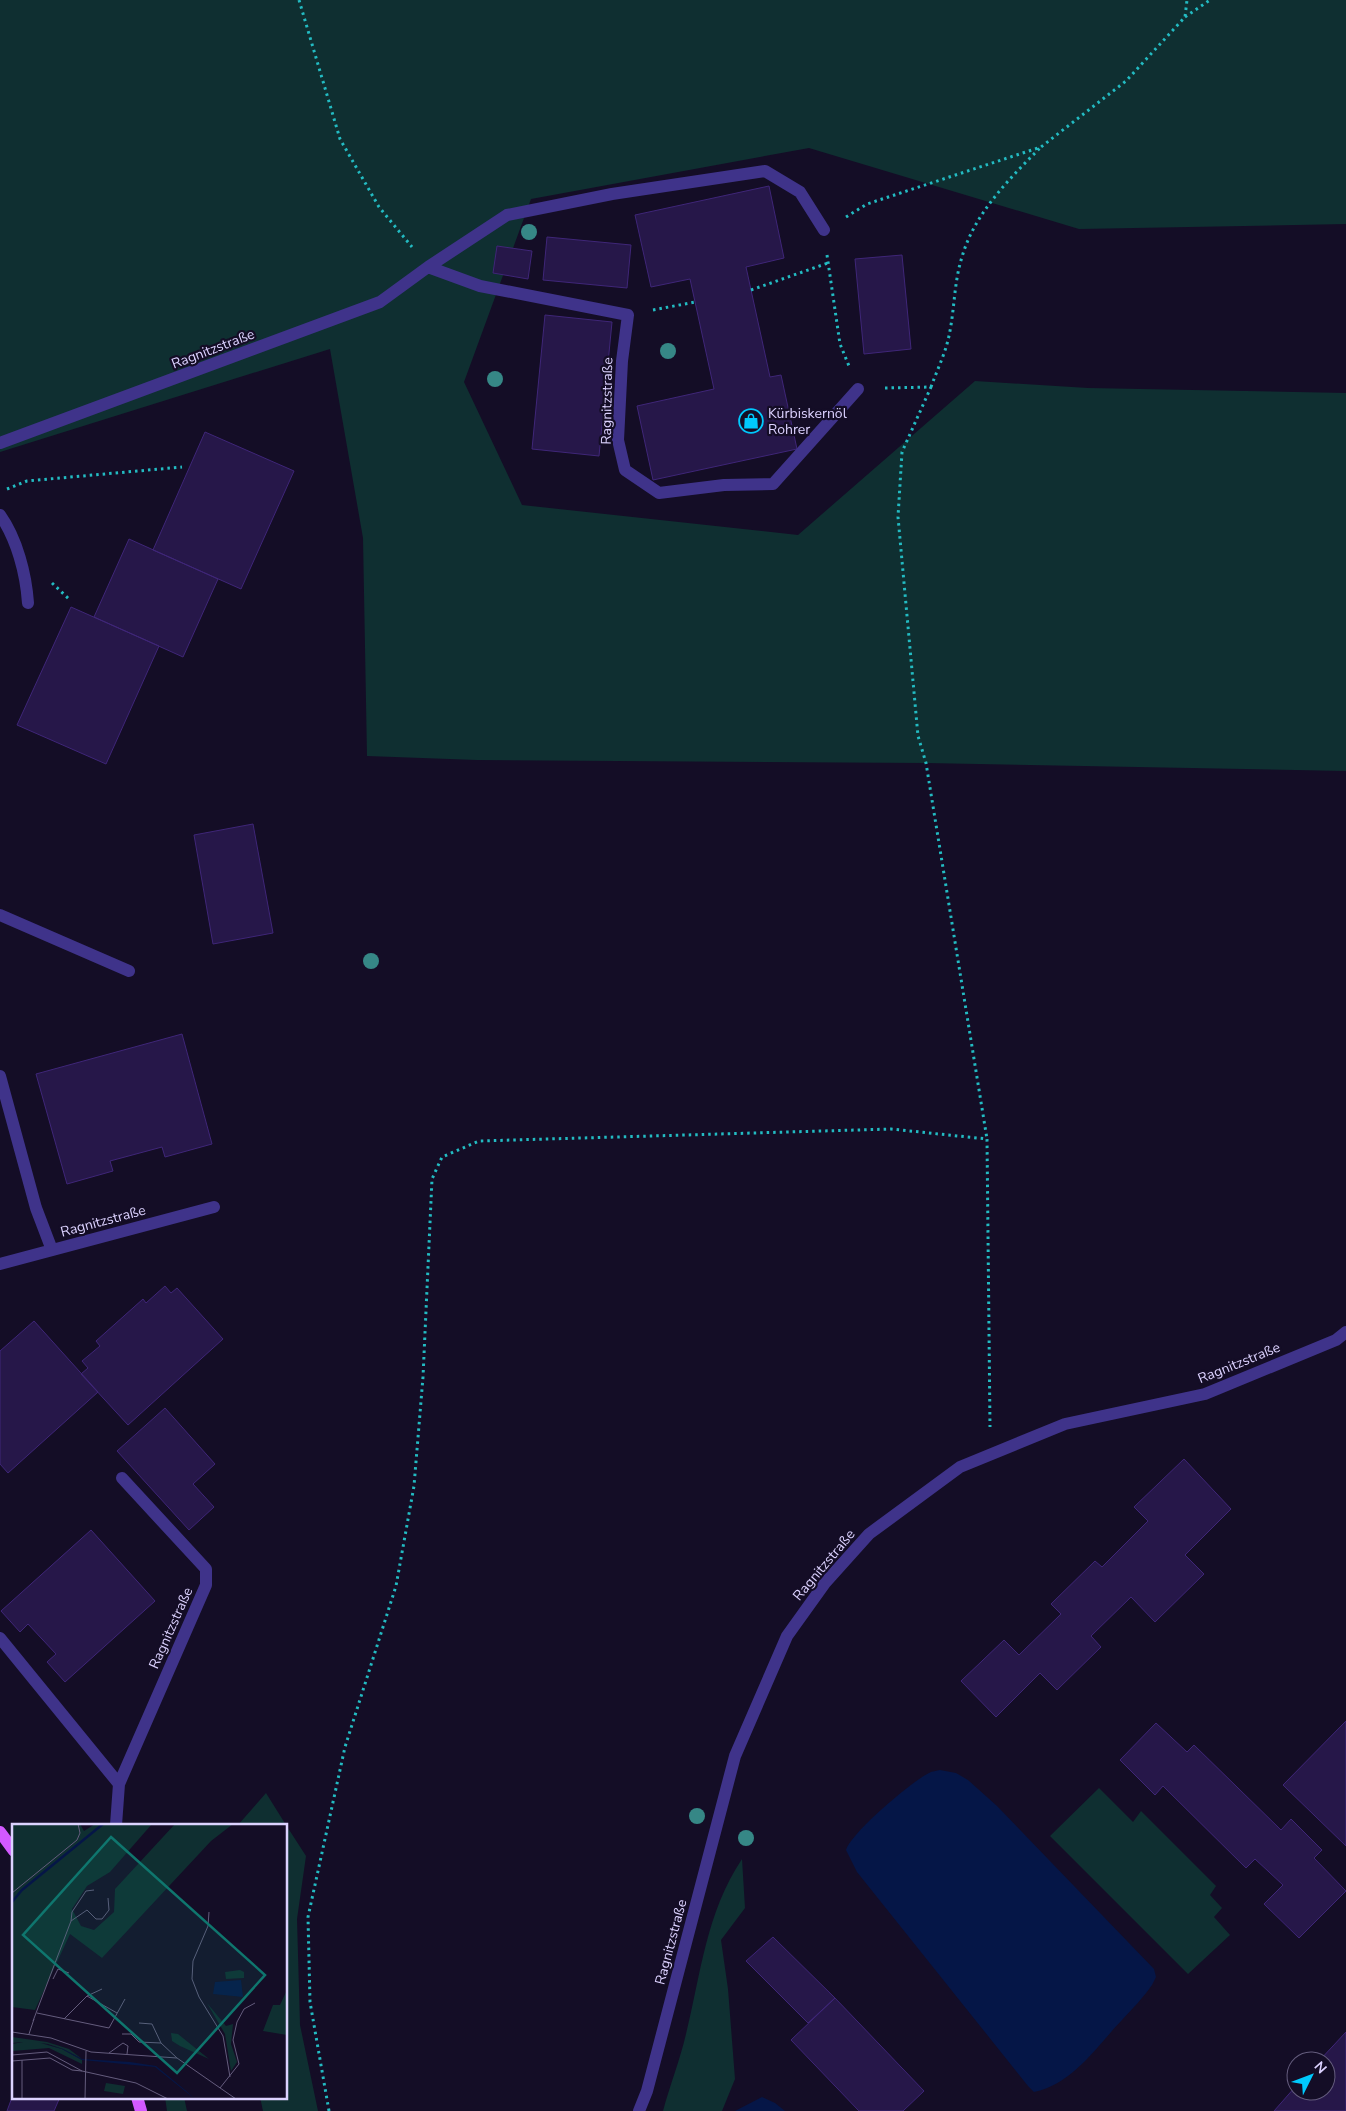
<svg xmlns="http://www.w3.org/2000/svg" width="1346" height="2111" font-family="'Nunito Sans',sans-serif">
  <style>
    .green { fill: #0f2f31 }
    .water { fill: #051647 }
    .building { fill: #261749; stroke: #3f2678 }
    .lines { fill: none; stroke-linecap: round; stroke-linejoin: round }
    .path { stroke: #23bbc2; stroke-width: 3; stroke-dasharray: 2.5 4; stroke-linecap: butt }
    .minor { stroke: #3f338a; stroke-width: 12 }
    .major { stroke: #d259ff; stroke-width: 12 }
    .tree { fill: #368786 }
    .labels { text-anchor: middle; dominant-baseline: central; stroke-width: 4.5; stroke-linejoin: round; paint-order: stroke }
    .street-label { font-size: 14px; fill: #dcd2ff; stroke: #140d26 }
    .poi-label { font-size: 14px; fill: #dcd2ff; stroke: #140d26; text-anchor: start }
    .inset-river { fill: none; stroke: #051647; stroke-width: 2.5 }
    .inset-road { fill: none; stroke: #645c7d; stroke-width: 1 }
    .view { fill: #0f766e; fill-opacity: 0.15; stroke: #0f766e; stroke-width: 2.5 }
    .inset-edge { fill: none; stroke: #dcd2ff; stroke-width: 2.5 }
  </style>
  <rect width="100%" height="100%" fill="#140d26"/>
  <!-- green -->
  <path class="green" d="M0 0H1346V224L1079 229 809 148 531 199 464 382 522 505 798 535 975 381 1088 388 1346 393V771L926 763 477 760 367 756 363 538 330 349 0 452Z
    M1099 1788 1133 1822 1141 1811 1216 1886 1210 1895 1222 1908 1214 1917 1230 1935 1188 1974 1050 1836Z
    M266 1793 286 1825H238Z
    M286 1825 306 1856 297 1919 300 2025 318 2111H263L260 2097H286Z
    M742 1859 745 1908 721 1940 728 1989 735 2079 722 2111H663C670 2085 680 2060 686 2034 701 1973 706 1913 742 1859Z
    M165 2097H184L187 2111H167Z"/>
  <!-- water -->
  <path class="water" d="M940 1770 956 1773 968 1780 997 1806 1154 1969 1156 1977 1152 1985C1143 1998 1133 2008 1122 2020 1096 2047 1073 2084 1034 2092L1028 2086 857 1872 846 1850C851 1833 912 1781 929 1773 932 1771 937 1771 940 1770Z
    M762 2097 775 2103 785 2111H735Z"/>
  <!-- building -->
  <path class="building" d="M769 186 784 258 746 267 770 377 781 375 797 449 653 480 637 406 714 389 690 279 651 287 635 215Z
    M547 237 631 245 627 288 543 280Z
    M497 246 532 251 528 279 493 273Z
    M902 255 911 349 864 354 855 259Z
    M545 315 612 322 599 456 532 449Z
    M205 432 294 471 241 589 153 550Z
    M129 539 218 579 183 657 94 617Z
    M71 607 159 646 106 764 17 725Z
    M253 824 273 933 213 944 194 835Z
    M182 1034 212 1144 165 1157 162 1147 110 1161 113 1171 67 1184 36 1074Z
    M165 1286 171 1293 177 1288 223 1339 128 1425 81 1374 88 1368 82 1361 100 1346 96 1341 143 1299 146 1303Z
    M34 1321 98 1392 8 1473 0 1464V1351Z
    M165 1408 215 1464 193 1484 214 1507 189 1530 117 1451Z
    M1184 1459 1231 1509 1185 1555 1204 1574 1155 1622 1131 1597 1091 1636 1101 1647 1057 1690 1040 1673 996 1717 961 1681 1004 1640 1019 1655 1061 1614 1051 1604 1095 1561 1102 1567 1148 1521 1134 1507Z
    M91 1530 155 1601 65 1682 47 1662 56 1654 28 1624 20 1632 1 1611Z
    M1346 1721V1846L1283 1785Z
    M1156 1723 1187 1752 1194 1745 1281 1830 1291 1819 1322 1850 1314 1858 1346 1891 1299 1938 1264 1904 1283 1885 1255 1859 1246 1868 1163 1786 1155 1795 1120 1760Z
    M773 1937 835 1998 808 2023 746 1961Z
    M835 1998 924 2091 903 2111H859L791 2040Z
    M1346 2032V2111H1274L1296 2086V2091H1326V2061H1319Z
    M14 2092V2097H60L54 2111H7Z"/>
  <g class="lines">
    <!-- path -->
    <path class="path" d="M299 0 340 139 379 207 412 247
      M1185 17 1210 0
      M846 217 867 204 1041 147 1126 81 1185 17 1187 0
      M827 255 840 344 849 366
      M751 290 828 263
      M653 310 695 302
      M931 387C936 373 943 358 947 344 955 315 953 285 962 257 974 214 1009 179 1040 148
      M885 388 931 387 902 452 898 517 918 736 926 763 987 1139
      M7 489 27 481 182 467
      M52 583 70 600
      M329 2111 310 2002 308 1917 345 1747 396 1586 414 1486 423 1377 432 1179 442 1157 479 1141 891 1129 987 1139 990 1427"/>
    <!-- minor -->
    <path class="minor" d="M428 267 507 215 612 194 765 171 800 192 824 230
      M0 443 380 302 428 267 480 286 628 315 622 361 618 440 625 470 659 493 724 485 773 484 858 389
      M0 515C17 539 26 574 28 603
      M0 915 129 971
      M0 1076 36 1208 52 1250
      M0 1264 214 1207
      M0 1638 119 1784
      M116 1825 119 1784 206 1585V1569L122 1478
      M639 2111 647 2091 735 1756 787 1636 825 1583 869 1534 960 1467 1065 1424 1205 1394 1336 1340 1346 1332"/>
    <!-- major -->
    <path class="major" d="M0 1832 14 1851
      M137 2097 141 2111"/>
  </g>
  <!-- trees -->
  <g class="tree">
    <circle cx="529" cy="232" r="8"/>
    <circle cx="668" cy="351" r="8"/>
    <circle cx="495" cy="379" r="8"/>
    <circle cx="371" cy="961" r="8"/>
    <circle cx="697" cy="1816" r="8"/>
    <circle cx="746" cy="1838" r="8"/>
  </g>
  <!-- icons -->
  <defs>
    <g id="shop-ring" transform="scale(1.25)"><circle r="9.5" fill="#140d26" stroke="#00c9fd" stroke-width="1.5"/><path d="M-5-2.5h2.3a2.7 3.5 0 0 1 5.4 0H5L5.5 6h-11ZM-1.5-2.5h3a1.5 2.3 0 0 0-3 0Z" fill="#00c9fd"/></g>
  </defs>
  <g fill-rule="evenodd">
    <use href="#shop-ring" x="751" y="421"/>
  </g>
  <g class="labels">
    <!-- street labels -->
    <g class="street-label">
      <text transform="translate(213 349) rotate(-21)">Ragnitzstraße</text>
      <text transform="translate(607 401) rotate(-89)">Ragnitzstraße</text>
      <text transform="translate(103 1221) rotate(-15)">Ragnitzstraße</text>
      <text transform="translate(1239 1363) rotate(-22)">Ragnitzstraße</text>
      <text transform="translate(824 1565) rotate(-50)">Ragnitzstraße</text>
      <text transform="translate(171 1628) rotate(-66)">Ragnitzstraße</text>
      <text transform="translate(671 1942) rotate(-75)">Ragnitzstraße</text>
    </g>
    <!-- poi labels -->
    <g class="poi-label">
      <text x="768" y="413">Kürbiskernöl<tspan x="768" dy="16">Rohrer</tspan></text>
    </g>
  </g>
  <!-- overview -->
  <g transform="translate(12 1824)">
    <rect width="275" height="275" fill="#140d26"/>
    <path d="M0 0H68L72 7 83 0H140L98 48 75 62 60 85 69 102 82 106 102 88 103 65 163 0H221L199 17 90 134 58 110 23 186 0 183ZM228 146 232 148V154L214 155 213 148ZM275 166V211L251 207 261 181H268ZM195 179 214 202 221 200 219 220 225 238 219 247 213 210ZM159 209 166 210 197 235 168 222 160 217ZM0 213 35 218 57 225 70 235 51 225 36 220 29 219 50 225 70 236V240L37 224 0 227V220L11 218 0 219ZM94 259 113 262 111 270 92 267Z" fill="#0f2f31"/>
    <path d="M229 156 231 173 201 170 203 158ZM25 218 0 220 25 218 51 225 70 235 118 238 144 242 173 266 183 275 143 243 70 236 50 225Z" fill="#051647"/>
    <path class="inset-river" d="M0 78 10 66 91 0"/>
    <path class="inset-road" d="M0 69 65 16 68 9 66 0M197 88 196 102 181 137 180 155 187 173 211 212 218 253M59 97 60 88 74 67 82 66M41 155 46 145 57 149M75 172 105 189M25 189 97 204 113 175M52 195 75 172 90 165M21 197 59 97 75 86 84 95H90L97 86 96 74M127 199 140 200 149 219 165 234M0 208 39 214 79 228 165 234 224 275M17 210 22 195M110 210H119L127 218 149 219M97 229 111 219 116 222 115 230M0 231 35 228 70 247 124 259 156 275M10 236V274M0 237 38 234 60 246 70 247M208 264 227 240 221 216 225 198 232 185 243 179M5 275H86M73 275 74 227"/>
    <path class="view" d="M99 13 253 151 165 249 11 111Z"/>
    <rect width="275" height="275" class="inset-edge"/>
  </g>
  <!-- north arrow -->
  <g transform="translate(1311 2076) rotate(48)"><circle r="24" fill="#140d26" stroke="#645c7d"/>
  <path d="M0-4L9 19L0 12L-9 19Z" fill="#00c9fd"/>
  <text y="-8" font-size="14" font-weight="bold" text-anchor="middle" fill="#dcd2ff">N</text>
  </g>
</svg>
